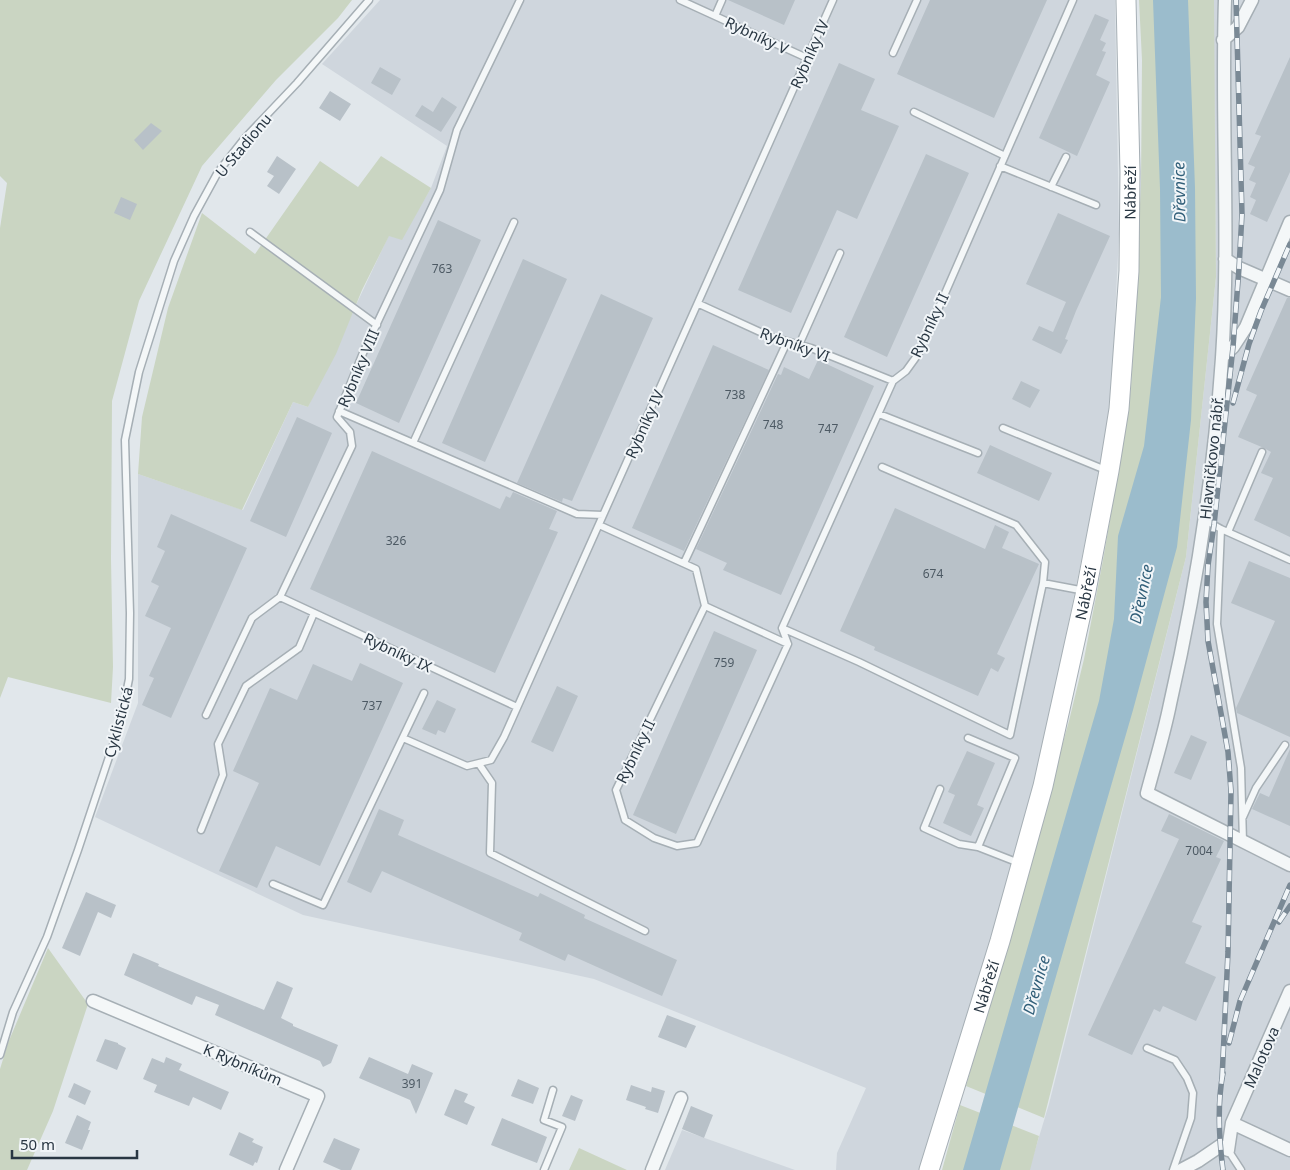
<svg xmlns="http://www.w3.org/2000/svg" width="1290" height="1170" font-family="'Noto Sans',sans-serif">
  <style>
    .built { fill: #cfd6dd }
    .green { fill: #cad5c2 }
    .water { fill: #9bbccc }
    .building { fill: #b8c1c8 }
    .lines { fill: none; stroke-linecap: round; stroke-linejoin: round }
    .lane-casing { stroke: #a6afb5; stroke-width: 9 }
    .street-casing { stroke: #a6afb5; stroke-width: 15 }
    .secondary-casing { stroke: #a6afb5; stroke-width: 21 }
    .lane { stroke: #f4f7f8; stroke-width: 6 }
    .street { stroke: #f4f7f8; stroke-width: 12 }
    .secondary { stroke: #fff; stroke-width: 19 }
    .rail-casing { stroke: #7a8995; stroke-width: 5.5 }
    .rail { stroke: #f1f5f8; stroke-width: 4; stroke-dasharray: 11; stroke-linecap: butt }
    .labels { text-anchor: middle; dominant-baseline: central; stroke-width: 4; stroke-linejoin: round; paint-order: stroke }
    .number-label { font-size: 12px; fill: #4d5a64 }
    .street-label { font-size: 15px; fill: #293743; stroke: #f1f5f8 }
    .water-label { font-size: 16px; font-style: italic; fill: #315f79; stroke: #f1f5f8 }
  </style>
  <rect width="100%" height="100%" fill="#e1e7eb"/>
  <!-- built -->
  <path class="built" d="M380 0H1115L1119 234 1110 420 1041 757 980 978 938 1117 920 1170H836L837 1153 866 1088 594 979 303 915 95 817 138 703V474L243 510 293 402 308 407 389 235 401 239 431 188 447 146 322 64Z
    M1213 0H1290V1170H1029L1049 1104 1186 557 1216 277Z
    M682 1130 795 1170H665Z"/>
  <!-- green -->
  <path class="green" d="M0 0H352L338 18 276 80 202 166 139 301 112 401 111 559 113 667 111 703 8 677 0 698V228L7 183 0 176Z
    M1139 0H1214L1216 277 1186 557 1044 1118 966 1086 1069 721 1084 659 1103 560 1124 438 1131 388 1141 184 1142 60Z
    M381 156 431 188 402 240 389 236 362 290 336 354 308 407 293 402 242 510 138 474 142 417 168 308 202 213 255 254 320 161 358 187Z
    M48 948 88 1004 53 1111 27 1170H0V1069L8 1043Z
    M960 1105 1039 1136 1030 1170H942Z
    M579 1148 627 1170H569Z"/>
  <!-- water -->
  <path class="water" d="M1153 0H1188L1195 188 1196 298 1191 420 1177 547 1133 710 1000 1170H963L1099 701 1114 619 1118 536 1144 446 1161 297 1160 189Z"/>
  <!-- building -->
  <path class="building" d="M728 0H795L784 25Z
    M930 0H1047L994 118 897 74Z
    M1095 14 1109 20 1100 40 1106 43 1102 51 1106 52 1096 75 1110 82 1077 156 1039 138Z
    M1290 57V172L1267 222 1250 214 1256 200 1250 197 1256 183 1249 180 1255 167 1248 164 1261 136 1255 134Z
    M839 63 875 79 861 110 899 126 857 219 837 210 791 313 738 290Z
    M380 67 401 79 392 95 371 83Z
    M330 91 351 104 340 121 319 108Z
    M442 97 457 107 441 132 415 116 422 105 433 112Z
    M151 123 162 131 143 150 134 140Z
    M926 154 969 173 887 357 844 337Z
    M277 156 296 169 279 194 267 186 274 176 267 172Z
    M121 197 137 204 130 220 114 213Z
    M1058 213 1110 236 1076 311 1065 339 1068 340 1061 354 1032 340 1039 326 1053 332 1066 302 1026 284Z
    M438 220 481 240 399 423 356 403Z
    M523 259 567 279 485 462 442 443Z
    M601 294 653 318 572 501 563 498 562 502 517 483Z
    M1287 298H1290V537L1254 520 1273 478 1261 473 1271 452 1264 448 1238 437 1257 395 1246 390Z
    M713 345 769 370 684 551 632 528Z
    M818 360 874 386 781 595 723 570 727 563 696 549 778 374 781 375 784 367 809 379Z
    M1021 381 1040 390 1030 408 1012 399Z
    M297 417 332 433 286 537 250 521Z
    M990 445 1052 473 1039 501 977 473Z
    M372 451 500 509 506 496 510 498 513 492 557 511 549 529 558 532 495 673 310 589Z
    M895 508 985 549 995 525 1009 532 1002 548 1039 564 997 654 1005 658 998 672 991 668 978 696 874 650 875 647 840 631Z
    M171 514 247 548 171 718 142 705 154 678 149 676 171 628 145 616 159 586 151 582 165 551 157 547Z
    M1249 561 1290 578V737L1237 713 1236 708 1275 621 1231 603Z
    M714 631 757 650 676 834 633 815Z
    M360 663 403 683 320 866 276 846 257 888 219 871 259 783 233 771 270 688 297 700 313 664 352 681Z
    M557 686 578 696 553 752 531 742Z
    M437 700 456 709 445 733 438 730 436 735 422 729Z
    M1191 735 1207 742 1191 780 1174 773Z
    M1290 749V826L1252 809 1260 793 1269 797Z
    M967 751 995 763 977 805 984 808 971 836 943 823 955 795 948 792Z
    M379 809 404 820 398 835 538 897 540 893 585 915 584 918 677 960 662 996 568 954 565 961 519 940 522 933 382 871 371 893 347 882Z
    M1169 814 1224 841 1216 857 1221 859 1192 922 1202 926 1185 963 1216 977 1196 1021 1163 1006 1160 1012 1154 1009 1132 1055 1088 1035 1179 839 1161 831Z
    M86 892 116 905 111 918 98 912 80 956 62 948Z
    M133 953 159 964 158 966 264 1010 277 981 293 988 281 1018 293 1024V1026L338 1045 331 1063 323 1067 320 1061 215 1015 219 1005 196 996 192 1005 124 975Z
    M667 1015 696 1026 686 1048 658 1037Z
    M105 1039 118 1043V1044L126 1048 117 1070 96 1061Z
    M166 1057 182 1064 179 1070 229 1092 221 1110 193 1097 189 1106 154 1092 157 1085 143 1079 152 1058 164 1063Z
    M369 1057 408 1074 412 1064 433 1073 416 1114 410 1100 359 1078Z
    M518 1079 539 1088 533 1104 511 1096Z
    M74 1083 91 1091 85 1105 68 1097Z
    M631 1085 651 1092 652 1087 665 1091 658 1113 645 1109 646 1107 626 1100Z
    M455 1089 468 1094 464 1102 475 1107 467 1125 444 1115Z
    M571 1095 583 1100 575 1121 562 1116Z
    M691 1106 713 1115 704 1138 682 1129Z
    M77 1115 91 1122 88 1130H90L82 1150 65 1143Z
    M502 1118 547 1137 537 1163 491 1145Z
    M239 1132 254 1139 252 1142 263 1147 257 1163 255 1162 253 1166 229 1155Z
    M334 1138 360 1149 351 1170H341L323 1162Z"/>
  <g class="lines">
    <!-- lane casing -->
    <g class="lane-casing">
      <path id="lane" d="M680 0 807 58
        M715 16 722 0
        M893 53 917 0
        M914 112 1005 156
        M1000 166 1096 205
        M1051 187 1066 157
        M250 232 377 325
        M699 304 769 336 811 348 893 381
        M799 345 840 253
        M339 411 577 514 603 515
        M879 414 978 453
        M1003 428 1108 471
        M413 443 514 222
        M882 467 1016 525 1045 562 1043 583
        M1205 520 1221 529 1290 560
        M599 525 696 569 705 606
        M1221 529 1217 624 1241 768 1243 842
        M1228 532 1262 452
        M684 563 787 342
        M280 597 517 707
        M782 628 859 662 1010 735 1043 583 1085 591
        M788 644 705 606 616 790 625 820 654 838 677 846 697 843 788 644 782 628 893 381 906 371 919 353 1073 0
        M206 715 252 618 280 597 352 446 350 432 337 417 363 353 440 190 457 130 520 0
        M403 738 467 766 491 760 504 737 833 0
        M968 738 1015 758 978 847 1019 863
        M479 764 492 783 490 853 645 931
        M940 789 924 828 959 844 978 847
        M1243 817 1256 788 1285 745
        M201 830 223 775 218 744 246 686 299 648 314 613
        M273 884 323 905 424 693
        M1147 1048 1175 1060 1187 1078 1193 1093 1191 1118 1173 1170
        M0 1055 13 1012 47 937 78 850 115 739 125 699 129 679 130 613 125 440 139 372 174 261 194 216 218 172 244 139 297 83 369 0
        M1228 1150 1241 1170
        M544 1170 562 1127 544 1120 553 1090"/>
    </g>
    <!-- street casing -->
    <g class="street-casing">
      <path id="street" d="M1225 0C1221 119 1230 239 1222 358 1214 474 1196 590 1170 704 1164 734 1155 763 1147 793L1290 865
        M1223 40 1238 27 1252 0
        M1225 259 1239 268 1290 290
        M1222 357 1233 347 1246 327 1290 222
        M93 1001 318 1096 286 1170
        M1232 1123 1290 1150
        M652 1170 681 1098
        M1181 1170 1198 1161 1220 1146 1228 1150 1232 1123 1290 991"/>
    </g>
    <!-- secondary casing -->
    <g class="secondary-casing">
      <g id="secondary">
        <path id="s1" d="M929 1170 1000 941 1043 786 1086 591 1109 471 1119 409 1129 271 1130 172 1126 0"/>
      </g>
    </g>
    <!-- lane -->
    <use href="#lane" class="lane"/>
    <!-- street -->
    <use href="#street" class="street"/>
    <!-- secondary -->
    <use href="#secondary" class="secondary"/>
    <!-- rail casing -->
    <g class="rail-casing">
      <path id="rail" d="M1233 403 1249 344 1261 311 1290 244
        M1279 922 1290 906
        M1229 1043 1240 1001 1290 885
        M1223 1073C1217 1104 1219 1139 1223 1170
        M1222 1079 1228 952 1231 791 1228 752 1208 641 1206 602 1208 565 1214 525 1233 347 1239 268 1242 214 1236 0"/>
    </g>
    <!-- rail -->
    <use href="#rail" class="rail"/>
  </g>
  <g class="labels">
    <!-- number labels -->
    <g class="number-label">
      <text x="442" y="268">763</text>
      <text x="735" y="394">738</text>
      <text x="773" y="424">748</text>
      <text x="828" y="428">747</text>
      <text x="396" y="540">326</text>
      <text x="933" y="573">674</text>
      <text x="724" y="662">759</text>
      <text x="372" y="705">737</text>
      <text x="1199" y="850">7004</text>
      <text x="412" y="1083">391</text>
    </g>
    <!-- street labels -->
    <g class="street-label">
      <text transform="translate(757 35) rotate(25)">Rybníky V</text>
      <text transform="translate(809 54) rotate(-66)">Rybníky IV</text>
      <text transform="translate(243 145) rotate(-50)">U Stadionu</text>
      <text stroke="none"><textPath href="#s1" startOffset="1002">Nábřeží</textPath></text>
      <text transform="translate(929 325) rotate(-65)">Rybníky II</text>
      <text transform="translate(795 344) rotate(20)">Rybníky VI</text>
      <text transform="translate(358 368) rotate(-67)">Rybníky VIII</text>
      <text transform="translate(644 424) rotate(-66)">Rybníky IV</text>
      <text transform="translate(1211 458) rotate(-84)">Hlavničkovo nábř.</text>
      <text stroke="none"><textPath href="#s1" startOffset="598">Nábřeží</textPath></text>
      <text transform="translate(398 652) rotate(25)">Rybníky IX</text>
      <text transform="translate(118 722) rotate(-75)">Cyklistická</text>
      <text transform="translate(635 751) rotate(-64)">Rybníky II</text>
      <text stroke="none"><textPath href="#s1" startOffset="192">Nábřeží</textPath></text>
      <text transform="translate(1261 1057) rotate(-66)">Malotova</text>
      <text transform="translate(243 1064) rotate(23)">K Rybníkům</text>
    </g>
    <!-- water labels -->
    <g class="water-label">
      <text transform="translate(1179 192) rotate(-91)">Dřevnice</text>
      <text transform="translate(1141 594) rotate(-78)">Dřevnice</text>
      <text transform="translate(1036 985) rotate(-74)">Dřevnice</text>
    </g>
  </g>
  <!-- scale -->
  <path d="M12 1150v8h125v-8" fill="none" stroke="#293743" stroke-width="2.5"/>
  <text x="20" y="1150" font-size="15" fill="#293743" stroke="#f1f5f8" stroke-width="4" paint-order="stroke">50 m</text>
</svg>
